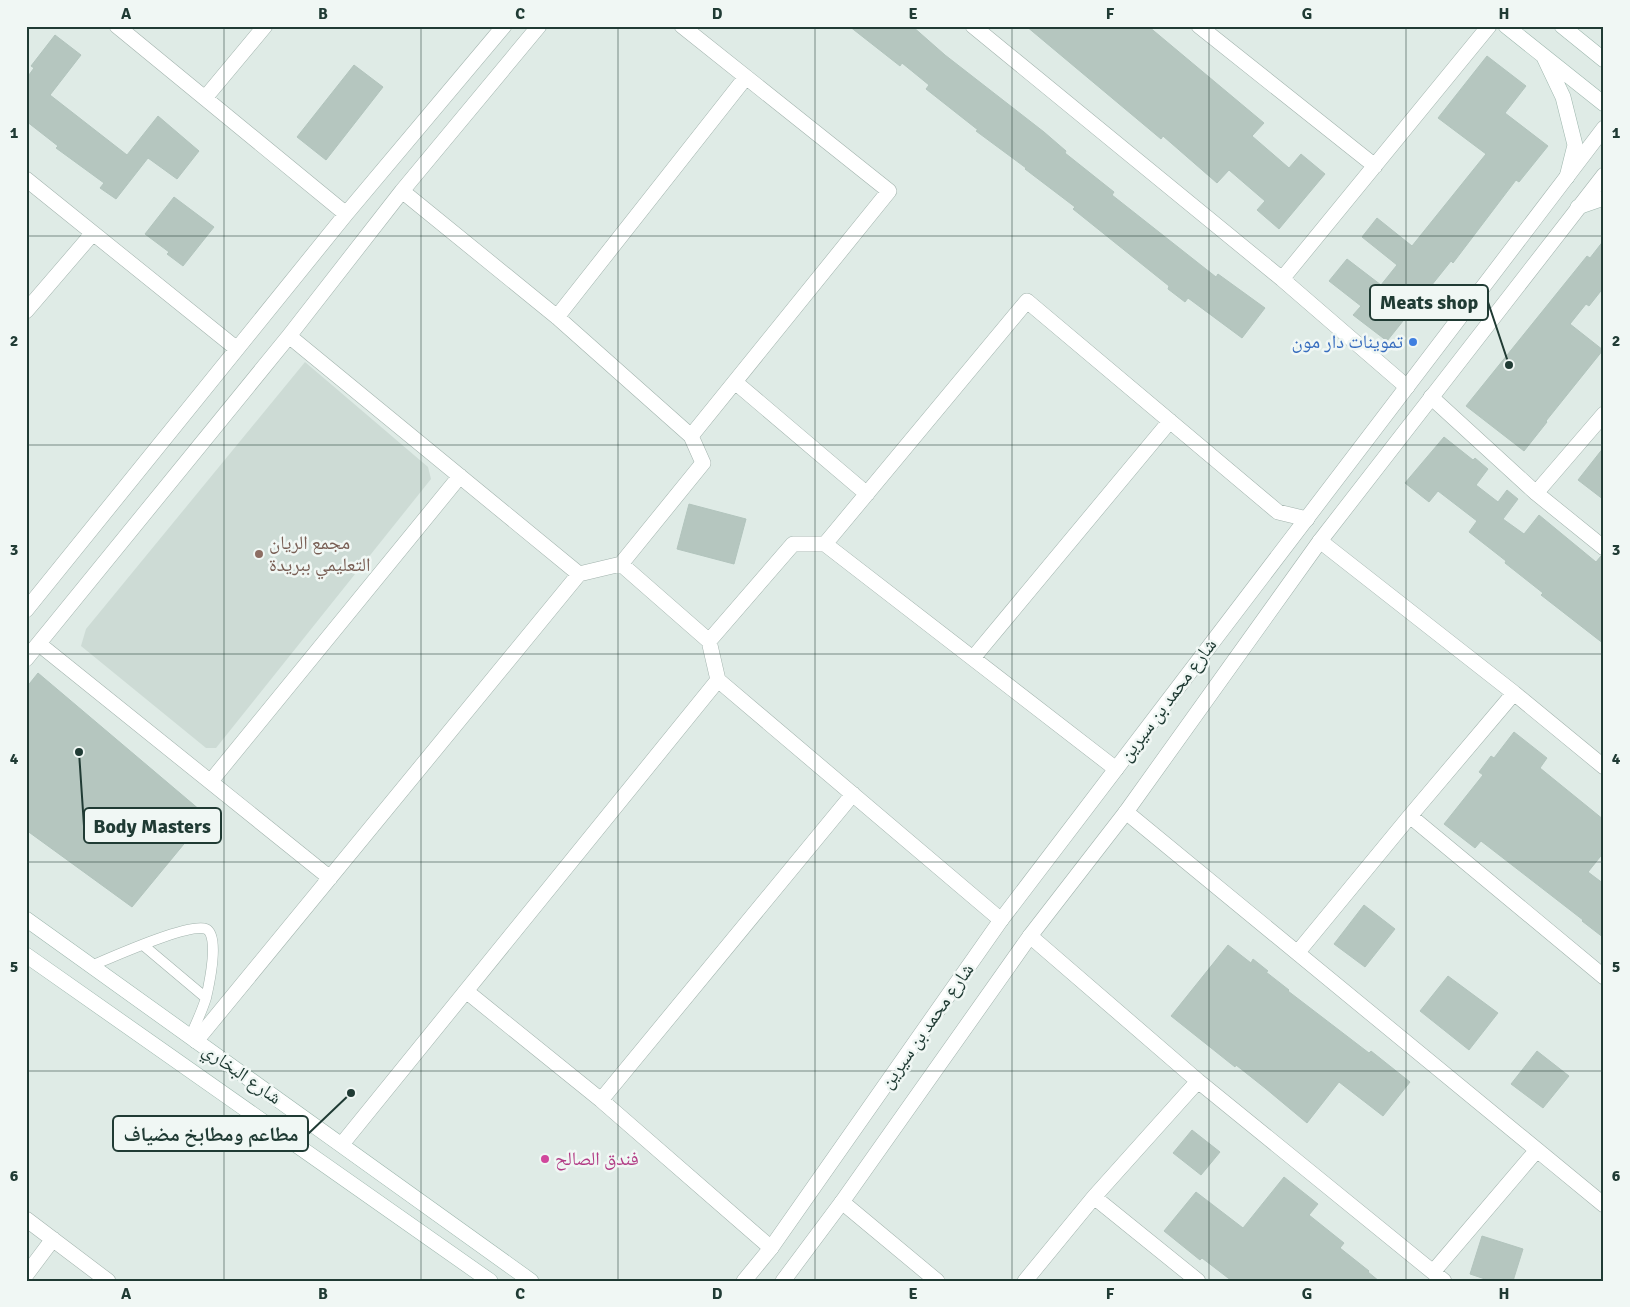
<svg xmlns="http://www.w3.org/2000/svg" width="1630" height="1307" font-family="Signika,'Noto Naskh Arabic',sans-serif">
  <style>
    .built { fill: #cddbd5 }
    .building { fill: #b5c6bf; stroke: #b2c4bd }
    .lines { fill: none; stroke-linecap: round; stroke-linejoin: round }
    .service-casing { stroke: #a2b3ad; stroke-width: 11 }
    .minor-casing { stroke: #a2b3ad; stroke-width: 16 }
    .tertiary-casing { stroke: #a2b3ad; stroke-width: 16 }
    .secondary-casing { stroke: #9eb7ae; stroke-width: 16 }
    .service { stroke: #fff; stroke-width: 10 }
    .minor { stroke: #fff; stroke-width: 15 }
    .tertiary { stroke: #fff; stroke-width: 15 }
    .secondary { stroke: #fff; stroke-width: 15 }
    .grid { fill: none; stroke: #203b34; stroke-width: 1; stroke-opacity: 0.55 }
    .shop-dot { fill: #3f7fe0; stroke: #f0f7f4; stroke-width: 2 }
    .education-dot { fill: #8d6e63; stroke: #f0f7f4; stroke-width: 2 }
    .hotel-dot { fill: #d1479c; stroke: #f0f7f4; stroke-width: 2 }
    .labels { text-anchor: middle; dominant-baseline: central; stroke-width: 5; stroke-linejoin: round; paint-order: stroke }
    .shop-label { font-size: 19px; fill: #366cbe; stroke: #f0f7f4; text-anchor: end }
    .education-label { font-size: 19px; fill: #785e54; stroke: #f0f7f4; text-anchor: start }
    .street-label { font-size: 19px; fill: #203b34; stroke: #f0f7f4 }
    .hotel-label { font-size: 19px; fill: #b23c85; stroke: #f0f7f4; text-anchor: start }
    .leader { fill: none; stroke: #203b34; stroke-width: 2 }
    .callout-dot { fill: #203b34; stroke: #f0f7f4; stroke-width: 2 }
    .callout { fill: #f0f7f4; stroke: #203b34; stroke-width: 2 }
    .callout-label { font-size: 20px; text-anchor: middle; font-weight: bold; fill: #203b34 }
    .neatline { fill: none; stroke: #203b34; stroke-width: 2 }
    .grid-label { font-size: 16px; text-anchor: middle; font-weight: bold; fill: #203b34 }
  </style>
  <rect width="100%" height="100%" fill="#dfebe6"/>
  <!-- built -->
  <path class="built" d="M305 362 428 467 431 479 216 748H206L81 646 86 629Z"/>
  <!-- building -->
  <path class="building" d="M849 26H912L945 55 1044 132 1066 151 1065 153 1114 192 1112 195 1216 277 1218 274 1265 308 1242 338 1188 298 1185 302 1168 289 1169 286 1073 209 1075 207 1025 169 1026 168 976 131 978 130 926 89 929 85 902 63 900 66Z
    M1026 26H1148L1264 123 1252 136 1289 168 1301 154 1325 174 1279 229 1257 210 1265 201 1229 170 1217 183 1163 136 1161 139Z
    M55 35 81 55 50 95 127 155 158 116 199 151 177 179 148 158 116 199 100 188 104 183 56 148 58 146 26 121V79L34 68 31 66Z
    M1487 56 1526 86 1505 113 1548 146 1519 182 1516 180 1453 263 1451 261 1387 341 1353 315 1361 306 1329 281 1347 259 1381 285 1397 265 1362 237 1377 218 1412 246 1486 154 1438 118Z
    M354 65 383 87 326 160 297 137Z
    M174 197 214 227 183 266 167 254 169 252 145 234Z
    M1604 240V287L1589 306 1586 304 1570 324 1603 350 1546 421 1547 422 1524 451 1466 406 1587 256 1590 258Z
    M1444 437 1473 460 1475 458 1488 469 1476 485 1498 502 1507 490 1518 499 1503 519 1524 534 1539 515 1596 562 1601 556 1604 557V644L1541 595 1543 593 1505 563 1506 561 1469 532 1477 521 1438 491 1429 502 1405 483Z
    M1604 447V500L1578 480Z
    M689 504 746 519 734 564 677 549Z
    M38 673 207 816 132 907 26 830V688Z
    M1514 732 1547 758 1540 768 1604 820V852L1588 872 1604 884V938L1582 921 1583 920 1481 841 1475 848 1444 824 1483 775 1479 772 1491 756 1494 758Z
    M1364 905 1395 929 1365 967 1334 944Z
    M1228 945 1251 963 1253 959 1268 971 1266 972 1289 990 1288 991 1369 1053 1371 1051 1410 1082 1383 1116 1339 1082 1307 1123 1265 1088 1236 1065 1235 1067 1171 1016Z
    M1448 976 1498 1013 1469 1050 1420 1011Z
    M1537 1051 1569 1076 1543 1108 1511 1084Z
    M1192 1130 1220 1152 1201 1175 1173 1153Z
    M1284 1177 1318 1204 1309 1215 1344 1243 1340 1248 1369 1271 1368 1272 1379 1281H1232L1202 1258 1200 1260 1164 1231 1196 1192 1243 1228Z
    M1482 1236 1523 1249 1513 1281H1491L1470 1274Z"/>
  <g class="lines">
    <!-- service casing -->
    <g class="service-casing">
      <path id="service" d="M143 945 206 998
        M91 966C110 958 190 922 206 929 220 935 209 985 206 998 202 1011 196 1024 190 1037"/>
    </g>
    <!-- minor casing -->
    <g class="minor-casing">
      <path id="minor" d="M117 26 346 214
        M973 26 1282 279 1407 387
        M1199 26 1375 166
        M205 98 265 26
        M26 179 237 349
        M402 191 557 317 691 436
        M1282 279 1489 26
        M26 311 93 233
        M557 317 746 77
        M289 336 579 574
        M735 382 867 494
        M1431 397 1536 493 1604 548
        M1536 493 1604 414
        M1320 541 1514 693 1604 767
        M621 564 709 641
        M26 610 346 214 504 26
        M39 644 330 878
        M973 658 1170 421
        M26 659 289 336 402 191 539 26
        M718 680 1001 920
        M1116 769 825 544 1027 301 1278 512 1307 519
        M211 781 460 476
        M1126 812 1604 1205
        M1410 816 1604 977
        M1030 936 1198 1081 1444 1281
        M1298 952 1410 816 1514 693
        M466 991 601 1100 771 1248
        M196 1041 579 574 621 564 703 463 691 436 889 191 682 26
        M601 1100 853 794
        M342 1144 718 680 709 641 793 544H825
        M1094 1197 1198 1281
        M842 1202 937 1281
        M26 1219 108 1281
        M1433 1272 1537 1150
        M26 1275 53 1239
        M1025 1281 1094 1197 1198 1081"/>
    </g>
    <!-- tertiary casing -->
    <g class="tertiary-casing">
      <path id="tertiary" d="M744 1281 771 1248 1001 920 1604 128
        M783 1281 842 1202 1030 936 1126 812 1320 541 1604 175"/>
    </g>
    <!-- secondary casing -->
    <g class="secondary-casing">
      <path id="secondary" d="M1506 26 1604 104
        M1562 26 1604 60
        M1544 57 1563 97 1575 145 1567 177
        M1578 207 1604 198
        M26 919 531 1281
        M26 955 490 1281"/>
    </g>
    <!-- service -->
    <use href="#service" class="service"/>
    <!-- minor -->
    <use href="#minor" class="minor"/>
    <!-- tertiary -->
    <use href="#tertiary" class="tertiary"/>
    <!-- secondary -->
    <use href="#secondary" class="secondary"/>
  </g>
  <!-- grid -->
  <path class="grid" d="M224 26V1281M421 26V1281M618 26V1281M815 26V1281M1012 26V1281M1209 26V1281M1406 26V1281M26 236H1604M26 445H1604M26 654H1604M26 862H1604M26 1071H1604"/>
  <!-- markers -->
  <circle class="shop-dot" cx="1413" cy="342" r="5"/>
  <circle class="education-dot" cx="259" cy="554" r="5"/>
  <circle class="hotel-dot" cx="545" cy="1159" r="5"/>
  <g class="labels">
    <!-- shop labels -->
    <g class="shop-label">
      <text x="1403" y="342">تموينات دار مون</text>
    </g>
    <!-- education labels -->
    <g class="education-label">
      <text x="269" y="543">مجمع الريان<tspan x="269" dy="22">التعليمي ببريدة</tspan></text>
    </g>
    <!-- street labels -->
    <g class="street-label">
      <text transform="translate(1168 700) rotate(-53)">شارع محمد بن سيرين</text>
      <text transform="translate(927 1026) rotate(-55)">شارع محمد بن سيرين</text>
      <text transform="translate(242 1074) rotate(35)">شارع البخاري</text>
    </g>
    <!-- hotel labels -->
    <g class="hotel-label">
      <text x="555" y="1159">فندق الصالح</text>
    </g>
  </g>
  <!-- callouts -->
  <path class="leader" d="M1509 365L1488 302M79 752L84 826M351 1093L308 1134"/>
  <g class="callout-dot">
    <circle cx="1509" cy="365" r="5"/>
    <circle cx="79" cy="752" r="5"/>
    <circle cx="351" cy="1093" r="5"/>
  </g>
  <g class="callout">
    <rect x="1370" y="285" width="118" height="35" rx="5"/>
    <rect x="84" y="808" width="137" height="35" rx="5"/>
    <rect x="113" y="1116" width="195" height="35" rx="5"/>
  </g>
  <g class="callout-label">
    <text x="1429" y="309">Meats shop</text>
    <text x="152" y="833">Body Masters</text>
    <text x="211" y="1141">مطاعم ومطابخ مضياف</text>
  </g>
  <!-- border -->
  <rect width="1630" height="1307" fill="none" stroke="#f0f7f4" stroke-width="55"/>
  <rect x="28" y="28" width="1574" height="1252" class="neatline"/>
  <g class="grid-label">
    <text x="126" y="19">A</text>
    <text x="323" y="19">B</text>
    <text x="520" y="19">C</text>
    <text x="717" y="19">D</text>
    <text x="913" y="19">E</text>
    <text x="1110" y="19">F</text>
    <text x="1307" y="19">G</text>
    <text x="1504" y="19">H</text>
    <text x="14" y="138">1</text>
    <text x="1616" y="138">1</text>
    <text x="14" y="346">2</text>
    <text x="1616" y="346">2</text>
    <text x="14" y="555">3</text>
    <text x="1616" y="555">3</text>
    <text x="14" y="764">4</text>
    <text x="1616" y="764">4</text>
    <text x="14" y="972">5</text>
    <text x="1616" y="972">5</text>
    <text x="14" y="1181">6</text>
    <text x="1616" y="1181">6</text>
    <text x="126" y="1299">A</text>
    <text x="323" y="1299">B</text>
    <text x="520" y="1299">C</text>
    <text x="717" y="1299">D</text>
    <text x="913" y="1299">E</text>
    <text x="1110" y="1299">F</text>
    <text x="1307" y="1299">G</text>
    <text x="1504" y="1299">H</text>
  </g>
</svg>
